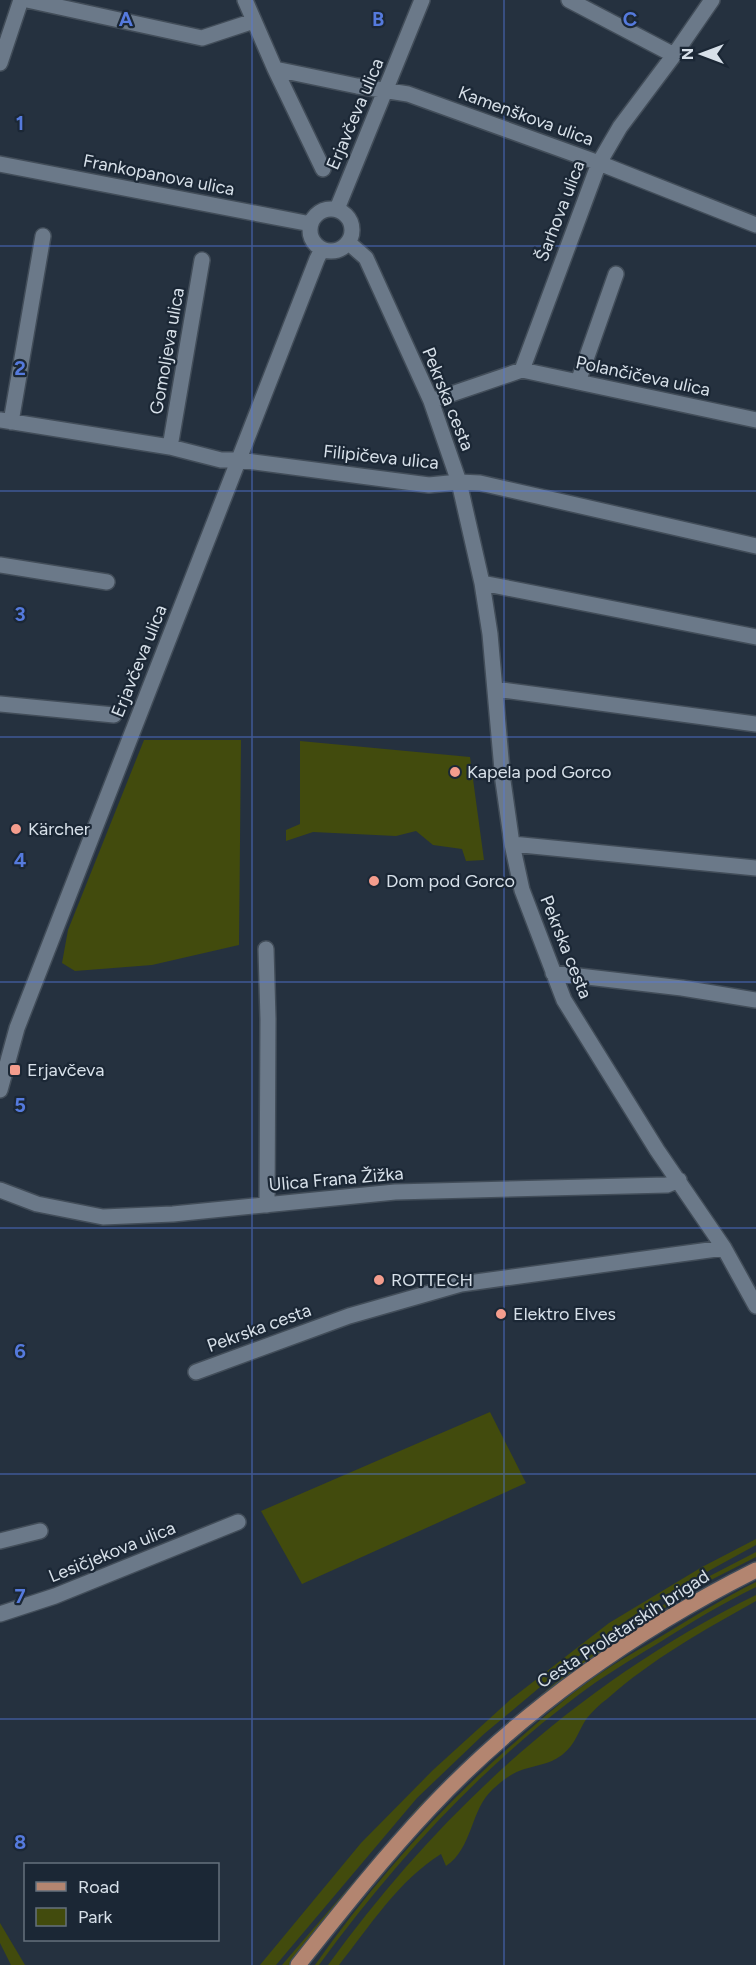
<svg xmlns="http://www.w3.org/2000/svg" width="756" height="1965" font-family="Figtree,sans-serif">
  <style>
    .green { fill: #424b0d }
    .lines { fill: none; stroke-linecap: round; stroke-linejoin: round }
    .minor-casing { stroke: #424d59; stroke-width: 18 }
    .major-casing { stroke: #424d59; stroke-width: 18 }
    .minor { stroke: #6b7989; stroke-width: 15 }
    .major { stroke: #b38570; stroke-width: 15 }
    .grid { fill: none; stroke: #557add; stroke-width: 1.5; stroke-opacity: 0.55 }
    .poi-dot { fill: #f49d8d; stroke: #1b2735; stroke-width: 2 }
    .labels { text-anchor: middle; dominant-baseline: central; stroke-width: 4.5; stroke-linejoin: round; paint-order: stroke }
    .street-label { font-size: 18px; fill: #d7e0e9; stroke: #1b2735 }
    .poi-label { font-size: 18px; fill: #d7e0e9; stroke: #1b2735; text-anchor: start }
    .grid-label { font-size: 20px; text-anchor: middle; font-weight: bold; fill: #557add; stroke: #1b2735; stroke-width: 4.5; stroke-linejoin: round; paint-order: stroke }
  </style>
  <rect width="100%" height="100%" fill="#25313f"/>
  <!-- green -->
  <path class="green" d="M144 740H241L239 945 152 965 75 971 62 963 68 930Z
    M300 741 470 757 484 860 466 861 462 849 433 845 416 831 396 836 313 832 286 841V830L300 824Z
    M490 1412 526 1483 302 1584 261 1511Z
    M756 1539V1545L683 1585 627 1620 564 1667 484 1734 417 1798 276 1965H260L361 1843 433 1770 511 1699 609 1623 702 1567Z
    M756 1552V1557L705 1583 623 1634 570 1677 381 1856 289 1965H282L419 1806 477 1750 562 1677 621 1632 702 1580Z
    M756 1582V1587C721 1604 690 1623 657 1644 630 1660 602 1677 577 1696 477 1771 393 1864 319 1965H315C375 1880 443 1804 521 1737 545 1716 569 1695 595 1677 618 1661 642 1648 665 1634 695 1616 724 1598 756 1582Z
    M756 1595V1601C704 1630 652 1659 607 1699 600 1704 593 1711 587 1718 578 1731 576 1744 562 1755 549 1765 534 1765 519 1771 509 1775 501 1782 493 1789 470 1810 473 1848 446 1866L441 1854C398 1881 370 1926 339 1965H328C441 1809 582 1681 756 1595Z
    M0 1923 25 1965H11L0 1943Z"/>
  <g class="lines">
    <!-- minor casing -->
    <g class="minor-casing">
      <path id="minor" d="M27 0 202 38 254 21
        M245 0 275 69 323 169
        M569 0 674 55
        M0 63 21 0
        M275 69 357 86 408 94 599 163 756 225
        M0 164 311 224
        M337 209 422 0
        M310 230a21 21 0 1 1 42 0a21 21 0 1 1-42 0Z
        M349 243 366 258 431 401 459 482 482 583 490 634 503 781 512 844 522 890 564 1000 657 1150 724 1248 756 1306
        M522 370 599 163 620 127 674 55 712 0
        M522 370 756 420
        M578 382 616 274
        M431 401 522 370
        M0 420 170 447 221 460H239L429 485 459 482 480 483 756 546
        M11 422 43 236
        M170 447 202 260
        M0 565 107 582
        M482 583 756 637
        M495 689 756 724
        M0 704 114 715
        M512 844 756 868
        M266 949 268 1019 267 1205
        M553 973 682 988 756 1000
        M0 1090 17 1028 317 259 322 249
        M0 1190 37 1204 103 1217 173 1214 395 1192 667 1185 679 1180
        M196 1372 349 1316 461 1284 724 1248
        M0 1541 40 1531
        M0 1614 55 1596 238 1522"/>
    </g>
    <!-- major casing -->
    <g class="major-casing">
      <path id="major" d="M298 1965C341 1911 383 1858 430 1808 522 1710 636 1630 756 1570"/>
    </g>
    <!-- minor -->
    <use href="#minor" class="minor"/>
    <!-- major -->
    <use href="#major" class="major"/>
  </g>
  <!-- grid -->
  <path class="grid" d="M252 0V1965M504 0V1965M0 246H756M0 491H756M0 737H756M0 982H756M0 1228H756M0 1474H756M0 1719H756"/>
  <!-- markers -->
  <g class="poi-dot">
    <circle cx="455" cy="772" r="6"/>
    <circle cx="16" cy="829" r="6"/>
    <circle cx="374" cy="881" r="6"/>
    <rect x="9" y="1064" width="12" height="12" rx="3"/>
    <circle cx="379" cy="1280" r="6"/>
    <circle cx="501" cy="1314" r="6"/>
  </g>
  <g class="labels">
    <!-- street labels -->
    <g class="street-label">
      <text transform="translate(355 114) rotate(-67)">Erjavčeva ulica</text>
      <text transform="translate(526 116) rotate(20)">Kamenškova ulica</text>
      <text transform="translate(159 175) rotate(11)">Frankopanova ulica</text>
      <text transform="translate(560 211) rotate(-69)">Šarhova ulica</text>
      <text transform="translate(167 351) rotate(-80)">Gomoljeva ulica</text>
      <text transform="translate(643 376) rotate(12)">Polančičeva ulica</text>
      <text transform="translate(448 399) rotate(68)">Pekrska cesta</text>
      <text transform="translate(381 457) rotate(6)">Filipičeva ulica</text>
      <text transform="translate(139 661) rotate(-68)">Erjavčeva ulica</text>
      <text transform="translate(566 947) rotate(68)">Pekrska cesta</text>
      <text transform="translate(336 1179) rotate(-5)">Ulica Frana Žižka</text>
      <text transform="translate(259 1328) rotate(-20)">Pekrska cesta</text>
      <text transform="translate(112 1552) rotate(-22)">Lesičjekova ulica</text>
      <text transform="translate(623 1629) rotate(-33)">Cesta Proletarskih brigad</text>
    </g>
    <!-- poi labels -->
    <g class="poi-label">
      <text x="467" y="772">Kapela pod Gorco</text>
      <text x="28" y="829">Kärcher</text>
      <text x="386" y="881">Dom pod Gorco</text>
      <text x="27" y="1070">Erjavčeva</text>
      <text x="391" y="1280">ROTTECH</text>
      <text x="513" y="1314">Elektro Elves</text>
    </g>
  </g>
  <g class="grid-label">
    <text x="126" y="26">A</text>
    <text x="378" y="26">B</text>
    <text x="630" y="26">C</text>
    <text x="20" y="130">1</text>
    <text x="20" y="375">2</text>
    <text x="20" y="621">3</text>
    <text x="20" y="867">4</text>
    <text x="20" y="1112">5</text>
    <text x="20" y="1358">6</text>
    <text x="20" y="1603">7</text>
    <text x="20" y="1849">8</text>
  </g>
  <!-- legend -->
  <rect x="24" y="1863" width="195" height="78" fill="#1b2735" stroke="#66717d" stroke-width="1.5"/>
  <rect x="36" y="1882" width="30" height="9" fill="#b38570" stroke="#66717d" stroke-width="1.5"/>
  <text x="78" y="1893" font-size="18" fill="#d7e0e9">Road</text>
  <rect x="36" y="1908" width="30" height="18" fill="#424b0d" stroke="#66717d" stroke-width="1.5"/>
  <text x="78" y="1923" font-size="18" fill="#d7e0e9">Park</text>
  <!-- north arrow -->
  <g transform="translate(702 54) rotate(270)" stroke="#1b2735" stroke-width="4.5" paint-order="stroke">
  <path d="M0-4.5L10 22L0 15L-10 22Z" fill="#d7e0e9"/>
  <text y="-9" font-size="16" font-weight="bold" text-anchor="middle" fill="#d7e0e9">N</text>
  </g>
</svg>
